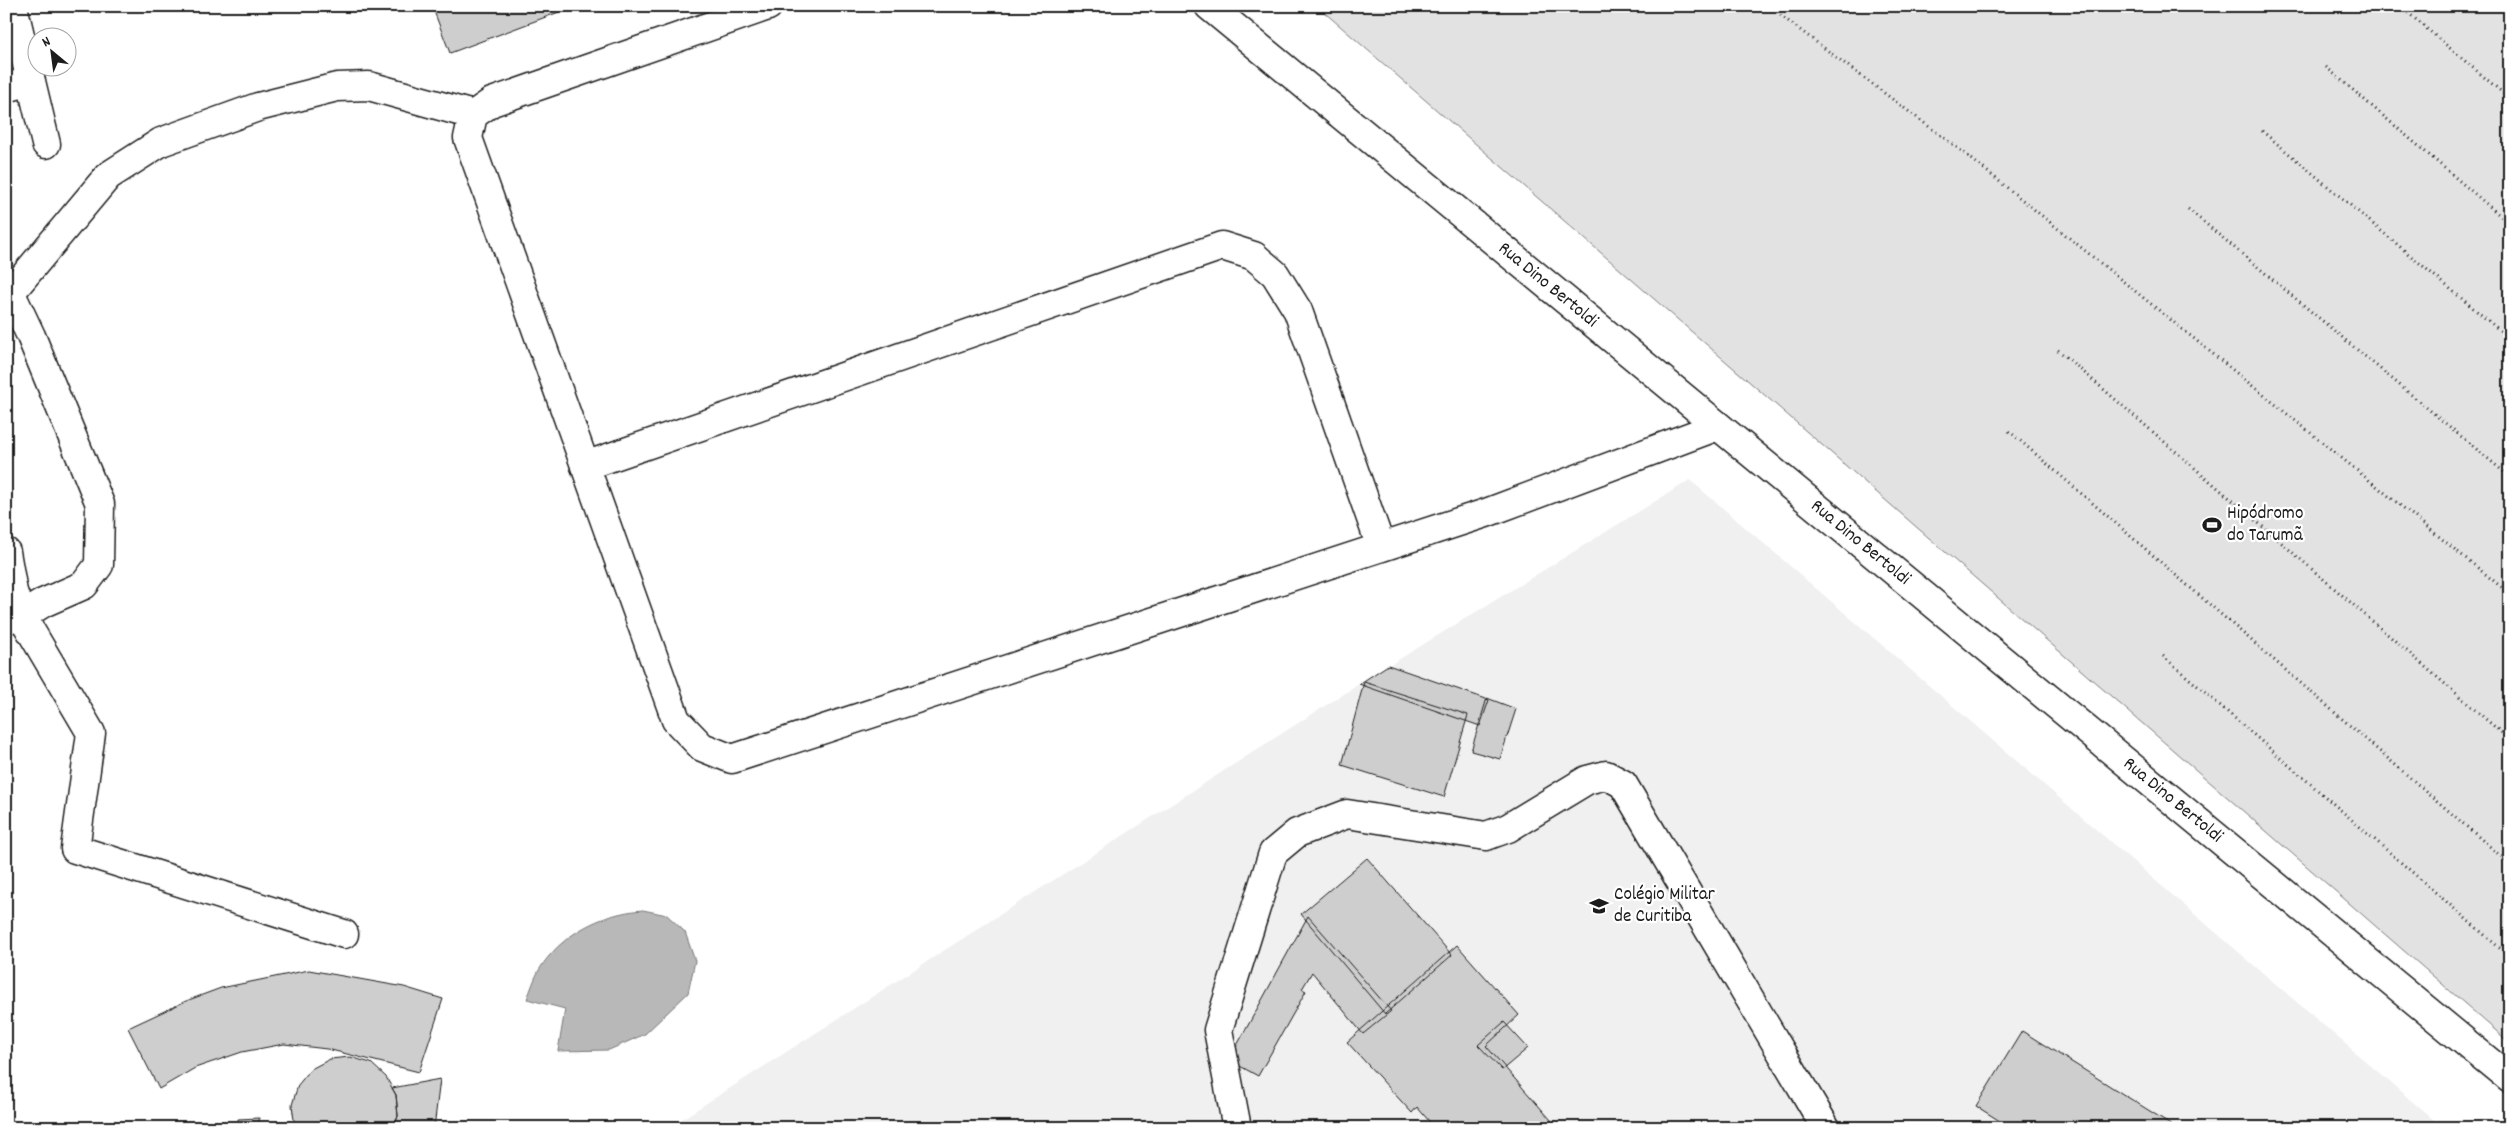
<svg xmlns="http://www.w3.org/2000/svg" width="2516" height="1134" font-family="Dekko,sans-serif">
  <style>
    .built { fill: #f0f0f0 }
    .green { fill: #e2e2e2; stroke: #7f7f7f }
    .water { fill: #b8b8b8; stroke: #7a7a7a }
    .building { fill: #cecece; stroke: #1c1c1c }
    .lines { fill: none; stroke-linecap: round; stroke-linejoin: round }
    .minor-casing { stroke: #1c1c1c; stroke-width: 31 }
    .path { stroke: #1c1c1c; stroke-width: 3; stroke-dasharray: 1 4; stroke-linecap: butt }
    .minor { stroke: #fff; stroke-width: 28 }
    .labels { text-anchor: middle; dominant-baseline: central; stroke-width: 4.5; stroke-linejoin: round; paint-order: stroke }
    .street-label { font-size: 19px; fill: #1c1c1c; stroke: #fff }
    .poi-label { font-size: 19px; fill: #1c1c1c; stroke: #fff; text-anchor: start }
  </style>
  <rect width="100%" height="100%" fill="#fff"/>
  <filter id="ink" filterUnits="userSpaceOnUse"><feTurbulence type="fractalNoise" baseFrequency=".02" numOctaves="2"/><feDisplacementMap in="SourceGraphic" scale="10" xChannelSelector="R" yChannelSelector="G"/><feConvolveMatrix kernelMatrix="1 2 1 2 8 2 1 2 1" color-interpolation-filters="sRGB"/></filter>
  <g filter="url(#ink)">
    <!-- built -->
    <path class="built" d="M1690 480 2443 1128H668L1359 684Z"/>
    <!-- green -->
    <path class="green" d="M1317 6H2510V1043Z"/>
    <!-- water -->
    <path class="water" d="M643 910 667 915 685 932 695 961 688 993 645 1034 609 1050 558 1051 565 1009 527 999C531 989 534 979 539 970 561 934 602 913 643 910Z"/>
    <!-- building -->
    <path class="building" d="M432 6H575L450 53Z
      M1388 665 1489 700 1480 726 1359 684Z
      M1364 682 1468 715 1444 797 1342 765Z
      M1487 698 1516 709 1500 759 1471 751Z
      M1367 858 1452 955 1385 1014 1301 914Z
      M1308 916 1391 1011 1363 1034 1312 972 1302 989 1306 991 1258 1076 1229 1060Z
      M1457 945 1519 1015 1486 1046 1558 1128H1435L1417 1107 1412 1113 1347 1042Z
      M309 970 404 987 443 999 419 1072 327 1049 284 1044 242 1052 195 1068 159 1089 128 1028 186 1001 221 988Z
      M1504 1022 1528 1048 1502 1070 1478 1045Z
      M2022 1031 2177 1128H2011L1976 1106Z
      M350 1057 371 1063 386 1077 396 1095 398 1116 394 1128H295L292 1105 298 1085 311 1069 330 1059Z
      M440 1079 434 1128H394L398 1116 396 1095 392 1088Z
      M259 1118 260 1128H238V1119Z"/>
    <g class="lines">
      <!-- minor casing -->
      <g class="minor-casing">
        <g id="minor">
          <path d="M13 6 46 144"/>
          <path d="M768 6 492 102 473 115 468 138 676 720 702 747 732 759 1486 513 1718 426"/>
          <path id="s1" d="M1209 6 2510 1079"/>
          <path d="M6 88 30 81"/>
          <path d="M6 283 31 336 100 504 99 565 84 585 43 603 22 616 6 619"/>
          <path d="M6 298 108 176 161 142 258 107 337 87 369 86 473 115"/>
          <path d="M585 466 1222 246 1254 256 1275 274 1298 311 1381 547"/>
          <path d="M6 552 13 592 22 616 91 733 75 849 344 934"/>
          <path d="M1237 1128 1218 1030 1273 853 1297 833 1347 814 1486 836 1508 828 1587 780 1606 775 1623 784 1826 1128"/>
        </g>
      </g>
      <!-- path -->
      <path class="path" d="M1768 6 1963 152 2510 594
        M2400 6 2510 99
        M2326 67 2510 224
        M2262 131 2510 339
        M2188 209 2510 477
        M2058 350 2510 740
        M2009 431 2510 864
        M2163 656 2510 957"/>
      <!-- minor -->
      <use href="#minor" class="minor"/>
    </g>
  </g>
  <!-- icons -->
  <defs>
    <g id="stadium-bare" transform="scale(1.5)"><path d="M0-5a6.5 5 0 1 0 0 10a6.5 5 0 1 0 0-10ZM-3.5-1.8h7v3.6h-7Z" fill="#1c1c1c" stroke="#fff" stroke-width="2.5" paint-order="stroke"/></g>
    <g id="school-bare" transform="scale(1.5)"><path d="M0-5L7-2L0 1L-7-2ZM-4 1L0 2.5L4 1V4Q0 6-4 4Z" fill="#1c1c1c" stroke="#fff" stroke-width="2.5" paint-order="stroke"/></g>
  </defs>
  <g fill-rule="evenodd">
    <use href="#stadium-bare" x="2212" y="525"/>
    <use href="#school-bare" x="1599" y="906"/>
  </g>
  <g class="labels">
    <!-- street labels -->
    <g class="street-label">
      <text stroke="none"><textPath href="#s1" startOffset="439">Rua Dino Bertoldi</textPath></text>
      <text stroke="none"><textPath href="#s1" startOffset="844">Rua Dino Bertoldi</textPath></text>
      <text stroke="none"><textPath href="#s1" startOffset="1249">Rua Dino Bertoldi</textPath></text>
    </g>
    <!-- poi labels -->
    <g class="poi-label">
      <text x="2227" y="514">Hipódromo<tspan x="2227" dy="22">do Tarumã</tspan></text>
      <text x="1614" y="895">Colégio Militar<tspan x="1614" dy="22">de Curitiba</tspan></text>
    </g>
  </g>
  <!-- margin -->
  <rect width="2516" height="1134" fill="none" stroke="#fff" stroke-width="25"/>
  <rect x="12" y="12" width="2491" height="1109" fill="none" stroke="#1c1c1c" stroke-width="2" filter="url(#ink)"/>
  <!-- north arrow -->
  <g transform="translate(52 52) rotate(331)"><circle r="24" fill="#ffffff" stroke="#a4a4a4"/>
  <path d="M0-4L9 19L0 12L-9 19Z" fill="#1c1c1c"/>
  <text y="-8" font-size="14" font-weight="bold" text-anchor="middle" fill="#1c1c1c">N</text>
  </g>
</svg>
